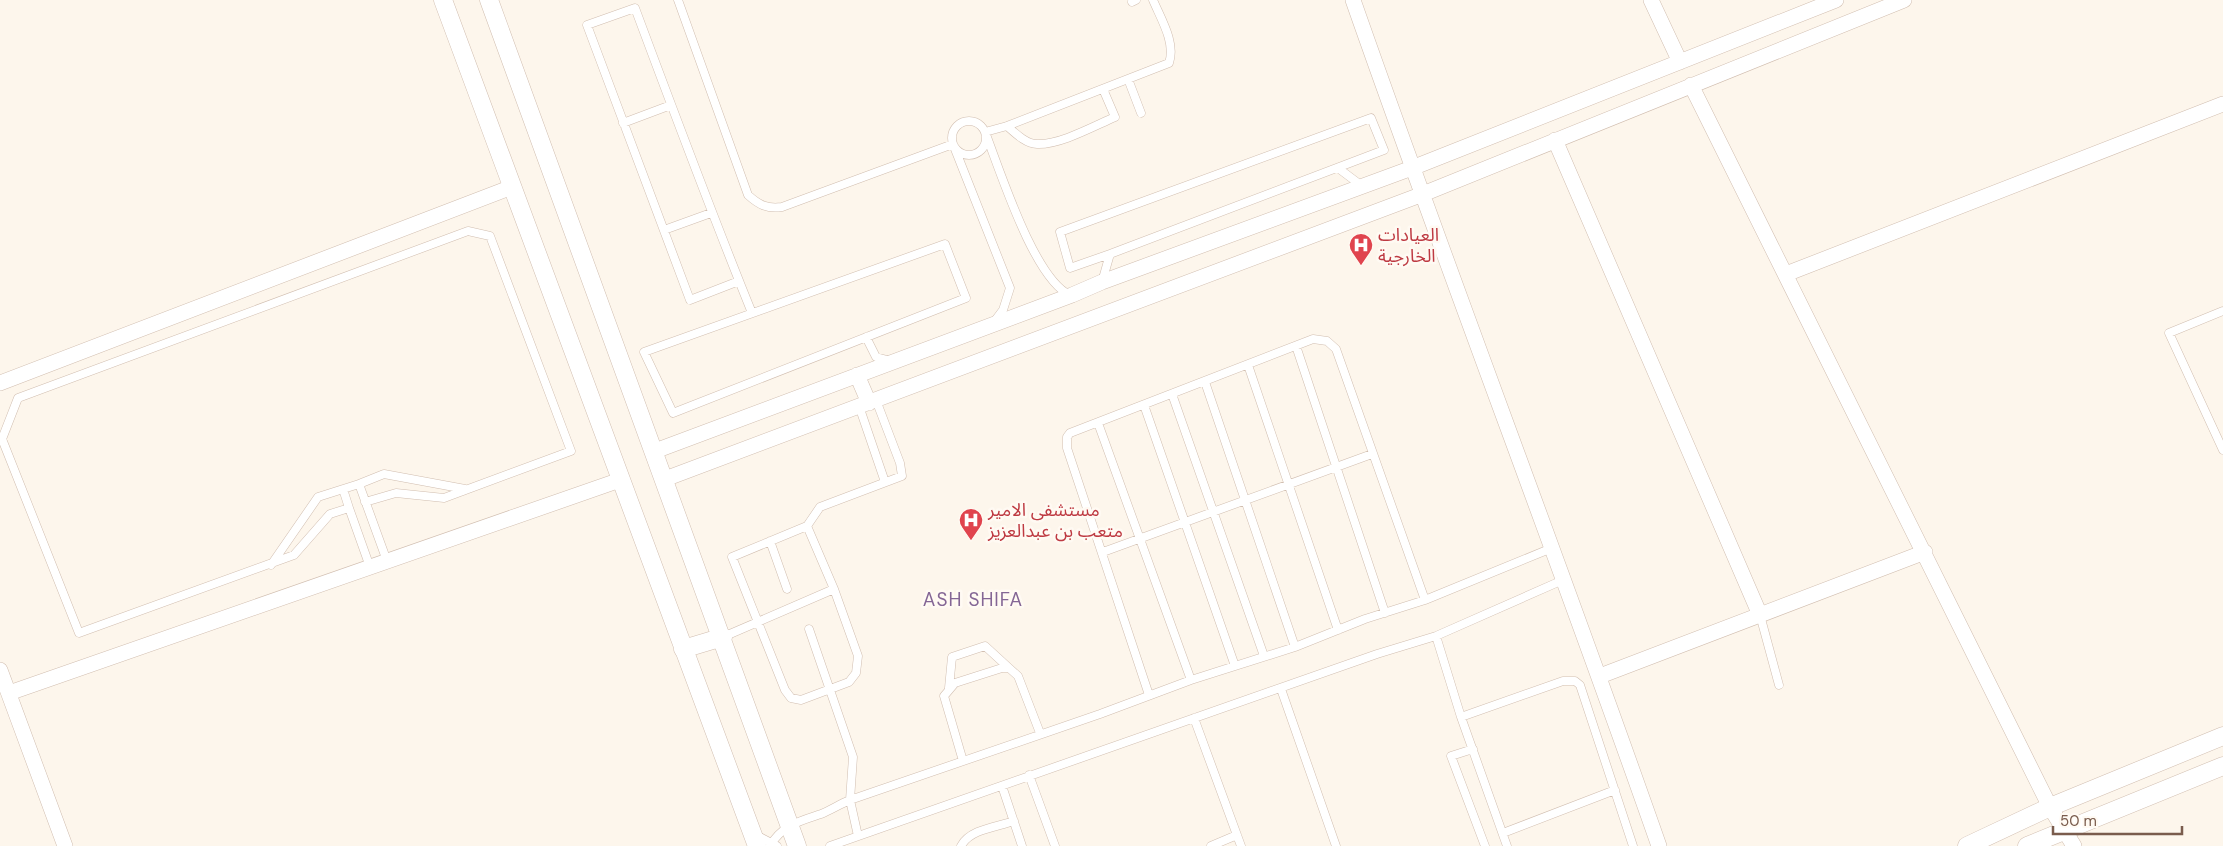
<svg xmlns="http://www.w3.org/2000/svg" width="2223" height="846" font-family="'DM Sans','Noto Sans Arabic',sans-serif">
  <style>
    .lines { fill: none; stroke-linecap: round; stroke-linejoin: round }
    .service-casing { stroke: #d1beb0; stroke-width: 9 }
    .minor-casing { stroke: #d1beb0; stroke-width: 16 }
    .tertiary-casing { stroke: #d1beb0; stroke-width: 19 }
    .service { stroke: #fff; stroke-width: 8 }
    .minor { stroke: #fff; stroke-width: 15 }
    .tertiary { stroke: #fff; stroke-width: 18 }
    .labels { text-anchor: middle; dominant-baseline: central; stroke-width: 5; stroke-linejoin: round; paint-order: stroke }
    .health-label { font-size: 18px; fill: #be3a42; stroke: #fffaf3; text-anchor: start }
    .neighbourhood-label { font-size: 19px; letter-spacing: 1px; fill: #846695; stroke: #fffaf3 }
  </style>
  <rect width="100%" height="100%" fill="#fdf6ec"/>
  <g class="lines">
    <!-- service casing -->
    <g class="service-casing">
      <path id="service" d="M678 0 748 195C759 205 767 209 782 207L953 144 1010 288 1003 310 994 322
        M1132 2 1136 0
        M1128 79 1141 113
        M952 138a17 17 0 1 1 34 0a17 17 0 1 1-34 0Z
        M623 123 671 105
        M1007 126C1015 133 1026 144 1037 144 1060 145 1094 126 1115 117L1103 89
        M1338 168 1362 186
        M664 230 711 213
        M945 244 966 298 673 413 644 352Z
        M739 281 690 300 587 25 635 8C673 110 711 212 752 313
        M1102 282 1110 254 1070 268 1060 232 1371 118 1384 150 1110 254
        M1070 295C1034 279 1000 170 985 132L1007 126 1169 63C1176 43 1161 19 1153 0
        M2223 311 2169 333 2223 450
        M866 337 876 357 891 361
        M1296 346 1385 613
        M1248 365 1338 630
        M1205 382 1295 647
        M1172 394 1264 656
        M1144 405 1235 666
        M859 406 885 482
        M1098 423 1191 680
        M359 484 384 474 465 489
        M343 489 349 508
        M365 502 396 493 444 498 571 451 490 236 468 231 18 398 2 439 79 633 294 555 330 514 349 508 370 567
        M807 526 732 557 785 690 791 698 801 700 849 682 856 673 858 656 834 589 807 526 820 507 902 476 900 463 876 400
        M770 541 787 589
        M1103 552 1372 454
        M271 565 318 497 359 484 387 561
        M1760 615 1779 685
        M809 629 853 757 850 800 858 836
        M1436 636 1461 717 1507 846
        M723 637 834 589
        M949 688 952 657 985 646 1009 668
        M1281 689 1336 846
        M1149 695 1067 448V437L1070 433 1313 339 1327 341 1336 349 1425 600
        M1461 717 1563 681H1575L1580 685 1633 846
        M1194 718 1241 846
        M1473 749 1451 756 1485 846
        M963 761 944 696 955 683 1002 668H1009L1018 676 1040 733
        M1029 775 1055 846
        M1002 786 1022 846
        M1503 833 1615 790
        M756 835 777 846
        M770 846C782 825 800 821 821 814 831 810 840 804 850 800L1100 714 1191 680 1295 647 1365 619 1425 600 1552 548
        M830 846 1377 654 1436 636 1563 580
        M961 846C970 829 997 827 1014 821
        M1211 846 1237 835"/>
    </g>
    <!-- minor casing -->
    <g class="minor-casing">
      <path id="minor" d="M1353 0C1452 283 1560 563 1659 846
        M1651 0 1680 62
        M1691 85 2050 807 2074 846
        M1555 140 1760 615
        M1786 274 2223 104
        M857 375 869 403
        M0 383 512 187
        M655 451 1072 295 1102 282 1412 168 1836 0
        M665 479 1423 194 1904 0
        M0 670 65 846
        M1600 676 1925 552
        M9 693 620 480"/>
    </g>
    <!-- tertiary casing -->
    <g class="tertiary-casing">
      <path id="tertiary" d="M443 0 757 846
        M489 0 797 846
        M683 649 723 637
        M1967 846 2050 807 2223 736
        M2027 846 2223 766"/>
    </g>
    <!-- service -->
    <use href="#service" class="service"/>
    <!-- minor -->
    <use href="#minor" class="minor"/>
    <!-- tertiary -->
    <use href="#tertiary" class="tertiary"/>
  </g>
  <!-- icons -->
  <defs>
    <g id="hospital-pin" transform="scale(1.25)"><path d="M0 17L-7.5 6A9.5 9.5 0 1 1 7.5 6Z" fill="#e0444e" stroke="#fffaf3"/><path d="M-5-5h3v3.5h4V-5h3V5h-3V1.5h-4V5h-3Z" fill="#fff"/></g>
  </defs>
  <g fill-rule="evenodd">
    <use href="#hospital-pin" x="1361" y="245"/>
    <use href="#hospital-pin" x="971" y="520"/>
  </g>
  <g class="labels">
    <!-- health labels -->
    <g class="health-label">
      <text x="1378" y="235">العيادات<tspan x="1378" dy="21">الخارجية</tspan></text>
      <text x="988" y="510">مستشفى الامير<tspan x="988" dy="21">متعب بن عبدالعزيز</tspan></text>
    </g>
    <!-- neighbourhood labels -->
    <g class="neighbourhood-label">
      <text x="973" y="599">ASH SHIFA</text>
    </g>
  </g>
  <!-- scale -->
  <path d="M2053 826v8h129v-8" fill="none" stroke="#7a5c4d" stroke-width="2.5"/>
  <text x="2060" y="826" font-size="15" fill="#7a5c4d" stroke="#fffaf3" stroke-width="4" paint-order="stroke">50 m</text>
</svg>
